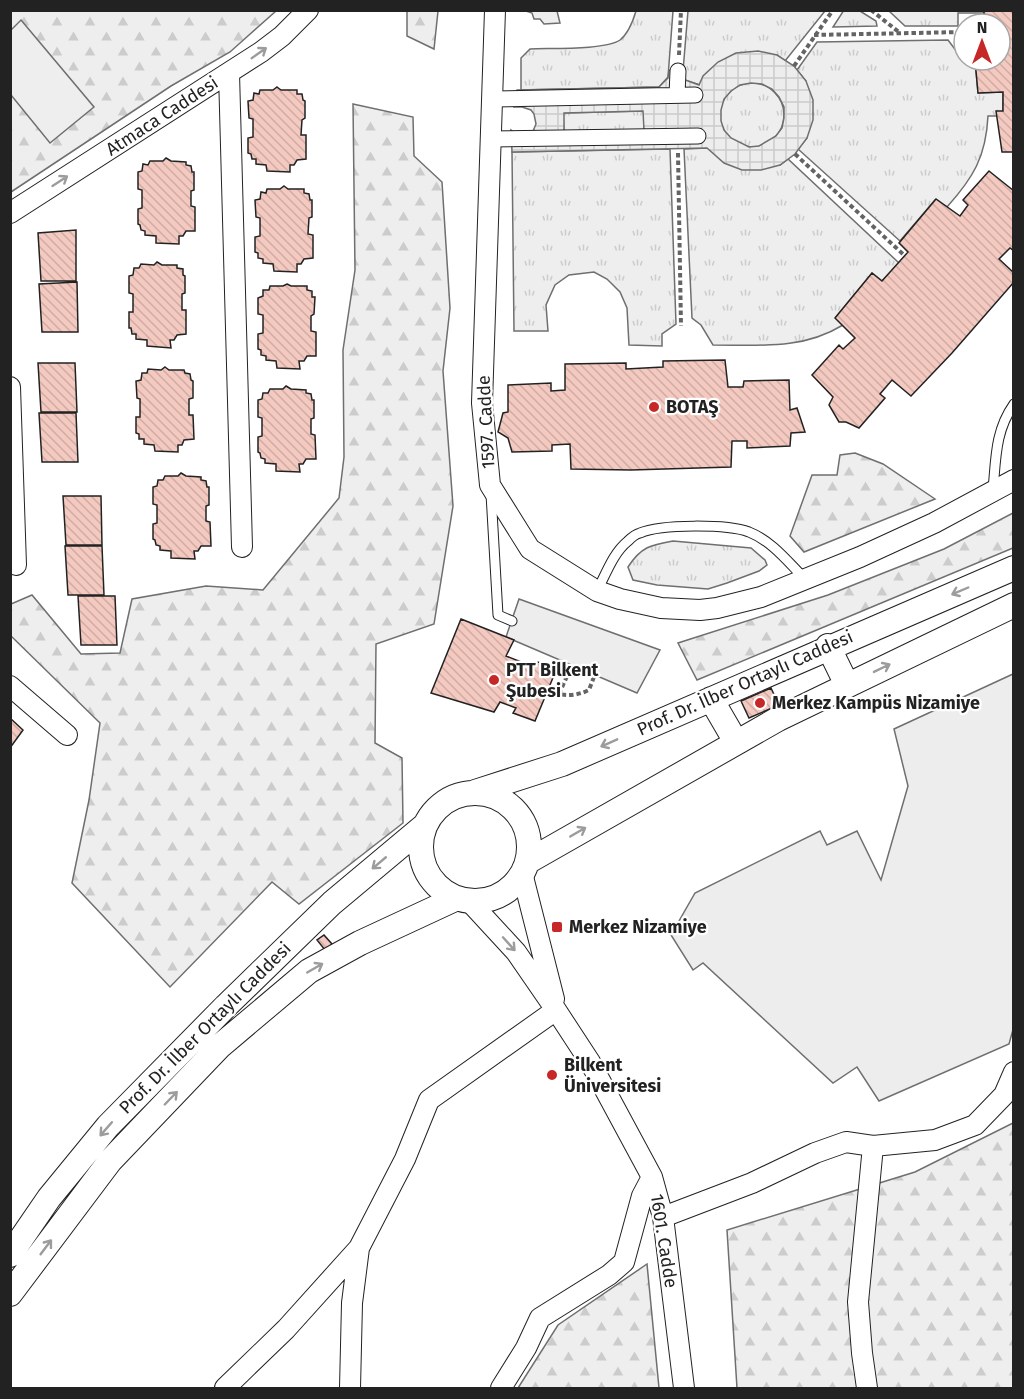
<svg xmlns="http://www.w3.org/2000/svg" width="1024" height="1399" font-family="'Fira Sans',sans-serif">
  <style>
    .grass { fill: url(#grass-tufts); stroke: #6f6f6f; stroke-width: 1.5 }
    .forest { fill: url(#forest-firs); stroke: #6f6f6f; stroke-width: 1.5 }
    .pitch { fill: #eee; stroke: #6f6f6f; stroke-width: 1.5 }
    .parking { fill: #ededed; stroke: #6f6f6f; stroke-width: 1.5 }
    .plaza { fill: url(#plaza-grid); stroke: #6f6f6f; stroke-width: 1.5; fill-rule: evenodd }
    .building { fill: url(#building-back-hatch); stroke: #222; stroke-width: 1.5 }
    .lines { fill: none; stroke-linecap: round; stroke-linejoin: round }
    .service-casing { stroke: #222; stroke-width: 11 }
    .pedestrian-casing { stroke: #222; stroke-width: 17 }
    .minor-casing { stroke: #222; stroke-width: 22 }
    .tertiary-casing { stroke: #222; stroke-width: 26 }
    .path { stroke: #646464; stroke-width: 4; stroke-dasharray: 4.5 3; stroke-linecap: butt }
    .service { stroke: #fff; stroke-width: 9 }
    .pedestrian { stroke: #fff; stroke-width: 15 }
    .minor { stroke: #fff; stroke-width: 20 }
    .tertiary { stroke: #fff; stroke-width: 24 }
    .oneway { stroke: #9c9c9c }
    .poi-dot { fill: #c62828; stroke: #fff; stroke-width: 2 }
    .labels { text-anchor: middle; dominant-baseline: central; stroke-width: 4.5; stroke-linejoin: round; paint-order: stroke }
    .street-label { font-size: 18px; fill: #222; stroke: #fff }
    .poi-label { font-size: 18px; font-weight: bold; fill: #222; stroke: #fff; text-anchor: start }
  </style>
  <defs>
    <pattern id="grass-tufts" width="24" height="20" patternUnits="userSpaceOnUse" patternTransform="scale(1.5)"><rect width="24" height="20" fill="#eee"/><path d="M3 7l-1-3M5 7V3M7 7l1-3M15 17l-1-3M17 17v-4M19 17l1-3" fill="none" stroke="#ccc"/></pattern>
    <pattern id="forest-firs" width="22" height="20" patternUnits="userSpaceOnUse" patternTransform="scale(1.5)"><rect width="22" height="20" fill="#eee"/><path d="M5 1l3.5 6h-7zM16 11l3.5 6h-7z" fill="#ccc"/></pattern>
    <pattern id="plaza-grid" width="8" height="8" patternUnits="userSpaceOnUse" patternTransform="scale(1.5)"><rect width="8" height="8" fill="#ededed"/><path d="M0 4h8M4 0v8" fill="none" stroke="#cbcbcb"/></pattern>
    <pattern id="building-back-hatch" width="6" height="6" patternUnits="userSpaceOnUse" patternTransform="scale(1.5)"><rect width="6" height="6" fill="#f3c9c0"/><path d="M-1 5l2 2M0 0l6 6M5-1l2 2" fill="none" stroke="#d0aca5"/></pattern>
  </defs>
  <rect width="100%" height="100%" fill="#fff"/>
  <!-- grass -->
  <path class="grass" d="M844 10 860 11 876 21 877 26 833 27Z
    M526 11H557L560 23 544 24 540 19H534L532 13Z
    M636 11H673L668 77 659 87 521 90V58L530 49C550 48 606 50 620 40 629 33 633 21 636 11Z
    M688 11H825L785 61 777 55 700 85 685 80 683 71Z
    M889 11H984V13H958V26H905Z
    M948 40 957 52H964V60H975L978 93 1003 92V111L997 116H988C986 157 973 178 947 207L935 200 900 241 798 149 807 138 806 81 797 70 817 42Z
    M720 115a32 32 0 1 1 64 0a32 32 0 1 1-64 0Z
    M644 111V130L564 131 563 113Z
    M707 148 780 165 788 159 899 263 882 281 872 273 836 317 843 325C802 350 760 345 713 345L701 325 692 318 684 149Z
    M670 149 676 324 662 334V346L629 345 627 308 620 292 607 279 594 272 569 275 555 285 546 305 548 331H514L512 152Z
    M673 541 751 548 765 560 767 565 759 571 727 583 708 589 657 585 633 580 628 567C641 547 650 545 673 541Z"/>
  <!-- forest -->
  <path class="forest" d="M11 11H276L230 52 171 86 11 192Z
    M407 11H438L434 49 407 36Z
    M353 104 413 117 414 156 442 182 450 308 443 371 453 506 434 624 376 644 375 743 402 758 403 823 299 904 272 882 170 987 72 883 89 800 100 723 11 636V604L32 595 81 654 120 653 132 599 206 586 263 590 339 498 344 457 343 350 355 270Z
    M855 453 883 464 935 499 804 552 790 536 812 475H837L840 455Z
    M1013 513V548L697 680 678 643 828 595 944 549Z
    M1013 1123V1388H737L727 1230 915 1172Z
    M647 1264 659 1388H518L558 1325Z"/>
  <!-- pitch -->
  <path class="pitch" d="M21 20 94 107 50 143 11 95V30Z"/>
  <!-- parking -->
  <path class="parking" d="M519 599 660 650 637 693 506 637Z
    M1013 674 1014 1026 1009 1044 879 1101 857 1067 833 1083 703 963 693 970 671 935 695 893 820 831 827 845 857 831 881 880 908 786 894 729Z"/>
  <!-- plaza -->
  <path class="plaza" d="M758 51 777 55 794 66 806 81 813 100V120L807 138 795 154 780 165 761 170H742L724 163 707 148 512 152 511 130 518 135 533 131 536 124 534 114 531 110 522 107H514L517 90 659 87 668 78 669 70 683 71 685 80 699 85 703 76 718 62 736 53ZM751 83 762 84 772 89 779 97 784 107V118L782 128 776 136 759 146 749 147 731 138 724 130 721 121V110L724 99 731 91 740 85ZM643 111 644 130 564 131V113Z"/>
  <!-- building -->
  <path class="building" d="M984 10H1014V152H1002L996 111H1003V92L978 93 975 60H1000V24H984Z
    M277 87 281 90H297V94H302L303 100 305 101V118L302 120 301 135H306V159L297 160 294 165H290V172L267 171 266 165 256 164V159H252L251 154 248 153V138L253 137V119L249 118 248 101 253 100 254 93 259 94 260 90H273Z
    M166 158 171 161 186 162V165L191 166 192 172H194V190L191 191V206L195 207V231H186L183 236H179V244L156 243V236L145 235V231L141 230 140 225 138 224V209L142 208V190L138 189V172L142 171 143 164 148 165 150 161H163Z
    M989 171 1014 191V251L1010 248 999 259 1014 273V282L952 353 911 396 892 380 880 394 885 398 859 428 846 422H839L829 405 833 397 812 375 839 345 843 349 855 338 835 318 872 273 882 281 908 252 899 243 936 199 960 216 968 205 963 200Z
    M284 186 288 189H304V193L309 194 310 200H312V217L309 218 308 234 313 235V258L304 259 301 264H297V272L274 271 273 264 263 263V259L258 258V253L255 252V237L260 236V218L256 217 255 200 260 199 261 192 266 193 267 189H280Z
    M76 230V281H41L38 233Z
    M157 262 162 265H177V268L183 269V275L185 276V293L182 294V310H186V334L177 335 174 340H170L171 348 147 346V340L136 339V334H132L131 328H129V312H133V294L129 293V276L133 275 134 268H139L141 264 154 265Z
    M77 282 78 332H42L39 284Z
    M287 284 291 286H307V290L312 291V297H315L314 314 311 316V331L316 332V356H307L304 361H299L300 369 277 368 276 361 266 360V356L261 355V350L258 349V334L263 333V315L258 314V298L263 296V290H269L270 286H283Z
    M725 360 728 387H743L744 381 789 380 790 410 797 408 805 432 791 433 790 446 747 448V441H732L731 467 631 470 571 469 570 444 552 445V451L512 452 508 438 498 432 503 413 508 412V385L551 383V391L565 390V364L626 363V369L663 367V361Z
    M38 363H75L77 412H41Z
    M165 367 169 370H184L185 373 190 374 191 380 193 381V398L189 399V415H193L194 439 184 440 182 445H178V452L155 451 154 445 144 444V439H139V434L136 433V417H140V399L137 398 136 381 141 380 142 373H147L148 369 161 370Z
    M286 386 291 389 306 390V393L311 394 312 400H314V418L311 419V434L315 435 316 459H306L303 464H299L300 472 276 471V464L265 463V459L261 458 260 453 258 452V437L262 436V418L258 417V400L262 399 263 393H268L270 389H283Z
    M39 413H76L78 462H42Z
    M181 473 186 476 201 477V480L206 481 207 487H209V505L206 506V521L210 522 211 546H201L198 551H194L195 559 171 558V551L160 550V546L156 545 155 540 153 539V524L157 523V505L153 504V487L157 486 158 480H163L165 476H178Z
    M63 496H101L102 545H66Z
    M65 546H102L104 595H68Z
    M78 596H115L117 645H81Z
    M461 619 514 640 506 656 534 667 538 662 557 668 535 721 513 713 516 708 500 702 494 712 431 693Z
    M771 688 779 705 749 718 741 701Z
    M10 718 23 730 10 748Z
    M324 935 332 944 325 950 317 940Z"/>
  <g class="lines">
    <!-- service casing -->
    <g class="service-casing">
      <path id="service" d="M993 490C996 458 995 431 1014 404
        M491 494 498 615 512 621
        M597 591C606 574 613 553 628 541 631 538 636 534 640 533 661 524 727 524 749 532 772 541 788 562 805 579"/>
    </g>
    <!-- pedestrian casing -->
    <g class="pedestrian-casing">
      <path id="pedestrian" d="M677 95 678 71
        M493 99 695 95
        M490 139 698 136"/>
    </g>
    <!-- minor casing -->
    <g class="minor-casing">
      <path id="minor" d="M495 10 482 403 490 485 530 549 597 591 620 599 661 608 700 610 717 608 761 597 860 557 934 523 1014 480
        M229 73 242 547
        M10 213 261 52 282 36 308 10
        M10 387 16 565
        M10 686 67 735
        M522 873 554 999
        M469 901 516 952 556 1010 590 1062 652 1177 663 1217 684 1388
        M663 1217 752 1183 815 1153 846 1142 873 1146 935 1140 975 1125 1004 1095 1014 1072
        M225 1388 286 1329 359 1248 405 1159 429 1100 556 1010
        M350 1388 352 1303 359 1248
        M501 1388 526 1348 540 1318 609 1275 624 1262 642 1196 652 1177
        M867 1388 862 1353 858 1302 873 1146"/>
    </g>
    <!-- tertiary casing -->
    <g class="tertiary-casing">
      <path id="tertiary" d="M828 646 847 685
        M711 699 736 742
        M475 792 562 764 1014 568
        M421 847a54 54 0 1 1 108 0a54 54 0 1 1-108 0Z
        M527 862 778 719 1014 605
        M10 1255 49 1198 108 1126 226 1006 332 903 424 826
        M10 1294 110 1161 220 1046 309 971 360 943 457 898"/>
    </g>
    <!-- path -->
    <path class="path" d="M871 10 900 33
      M814 35 964 32
      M679 55 681 10
      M794 66 833 10
      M678 153 681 326
      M795 154 905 256
      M547 691C563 696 574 697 589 690L595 674
      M559 694 572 665"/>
    <!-- service -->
    <use href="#service" class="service"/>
    <!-- pedestrian -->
    <use href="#pedestrian" class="pedestrian"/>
    <!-- minor -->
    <use href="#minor" class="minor"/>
    <!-- tertiary -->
    <use href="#tertiary" class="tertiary"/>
  </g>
  <!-- one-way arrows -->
  <defs><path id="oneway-shaft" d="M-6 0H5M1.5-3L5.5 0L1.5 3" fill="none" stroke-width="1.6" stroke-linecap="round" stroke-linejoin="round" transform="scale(1.5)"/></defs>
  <g class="oneway">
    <use href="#oneway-shaft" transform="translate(259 53) rotate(-35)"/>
    <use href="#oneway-shaft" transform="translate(60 181) rotate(-33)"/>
    <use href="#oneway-shaft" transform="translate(960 591) rotate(157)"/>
    <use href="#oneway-shaft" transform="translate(882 668) rotate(-26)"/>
    <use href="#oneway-shaft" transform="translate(609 743) rotate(156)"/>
    <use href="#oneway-shaft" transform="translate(578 832) rotate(-30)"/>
    <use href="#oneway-shaft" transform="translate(379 863) rotate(140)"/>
    <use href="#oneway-shaft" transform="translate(509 944) rotate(48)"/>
    <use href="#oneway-shaft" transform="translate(315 968) rotate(-30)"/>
    <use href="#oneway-shaft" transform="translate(171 1098) rotate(-46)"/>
    <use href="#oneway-shaft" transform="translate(106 1129) rotate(131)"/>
    <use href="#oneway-shaft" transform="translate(46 1247) rotate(-53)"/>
  </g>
  <!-- markers -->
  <g class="poi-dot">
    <circle cx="654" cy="407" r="6"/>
    <circle cx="494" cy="680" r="6"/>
    <circle cx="760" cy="703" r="6"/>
    <rect x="551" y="921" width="12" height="12" rx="3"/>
    <circle cx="552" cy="1075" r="6"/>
  </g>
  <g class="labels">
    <!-- street labels -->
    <g class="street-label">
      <text transform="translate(162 116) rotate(-33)">Atmaca Caddesi</text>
      <text transform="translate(486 422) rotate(-93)">1597. Cadde</text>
      <text transform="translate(745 683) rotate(-24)">Prof. Dr. İlber Ortaylı Caddesi</text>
      <text transform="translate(205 1028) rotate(-45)">Prof. Dr. İlber Ortaylı Caddesi</text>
      <text transform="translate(664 1241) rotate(81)">1601. Cadde</text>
    </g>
    <!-- poi labels -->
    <g class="poi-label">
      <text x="666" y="407">BOTAŞ</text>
      <text x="506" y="670">PTT Bilkent<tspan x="506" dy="21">Şubesi</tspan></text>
      <text x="772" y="703">Merkez Kampüs Nizamiye</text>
      <text x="569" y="927">Merkez Nizamiye</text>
      <text x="564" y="1065">Bilkent<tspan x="564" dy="21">Üniversitesi</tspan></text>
    </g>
  </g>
  <!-- border -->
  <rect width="1024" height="1399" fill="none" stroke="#222222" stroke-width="24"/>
  <!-- north arrow -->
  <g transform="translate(982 42)"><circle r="28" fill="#ffffff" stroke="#a7a7a7" stroke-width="1.5"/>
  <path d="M0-4.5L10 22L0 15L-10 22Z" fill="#c62828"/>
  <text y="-9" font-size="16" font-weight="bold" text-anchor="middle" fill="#222222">N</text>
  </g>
</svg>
